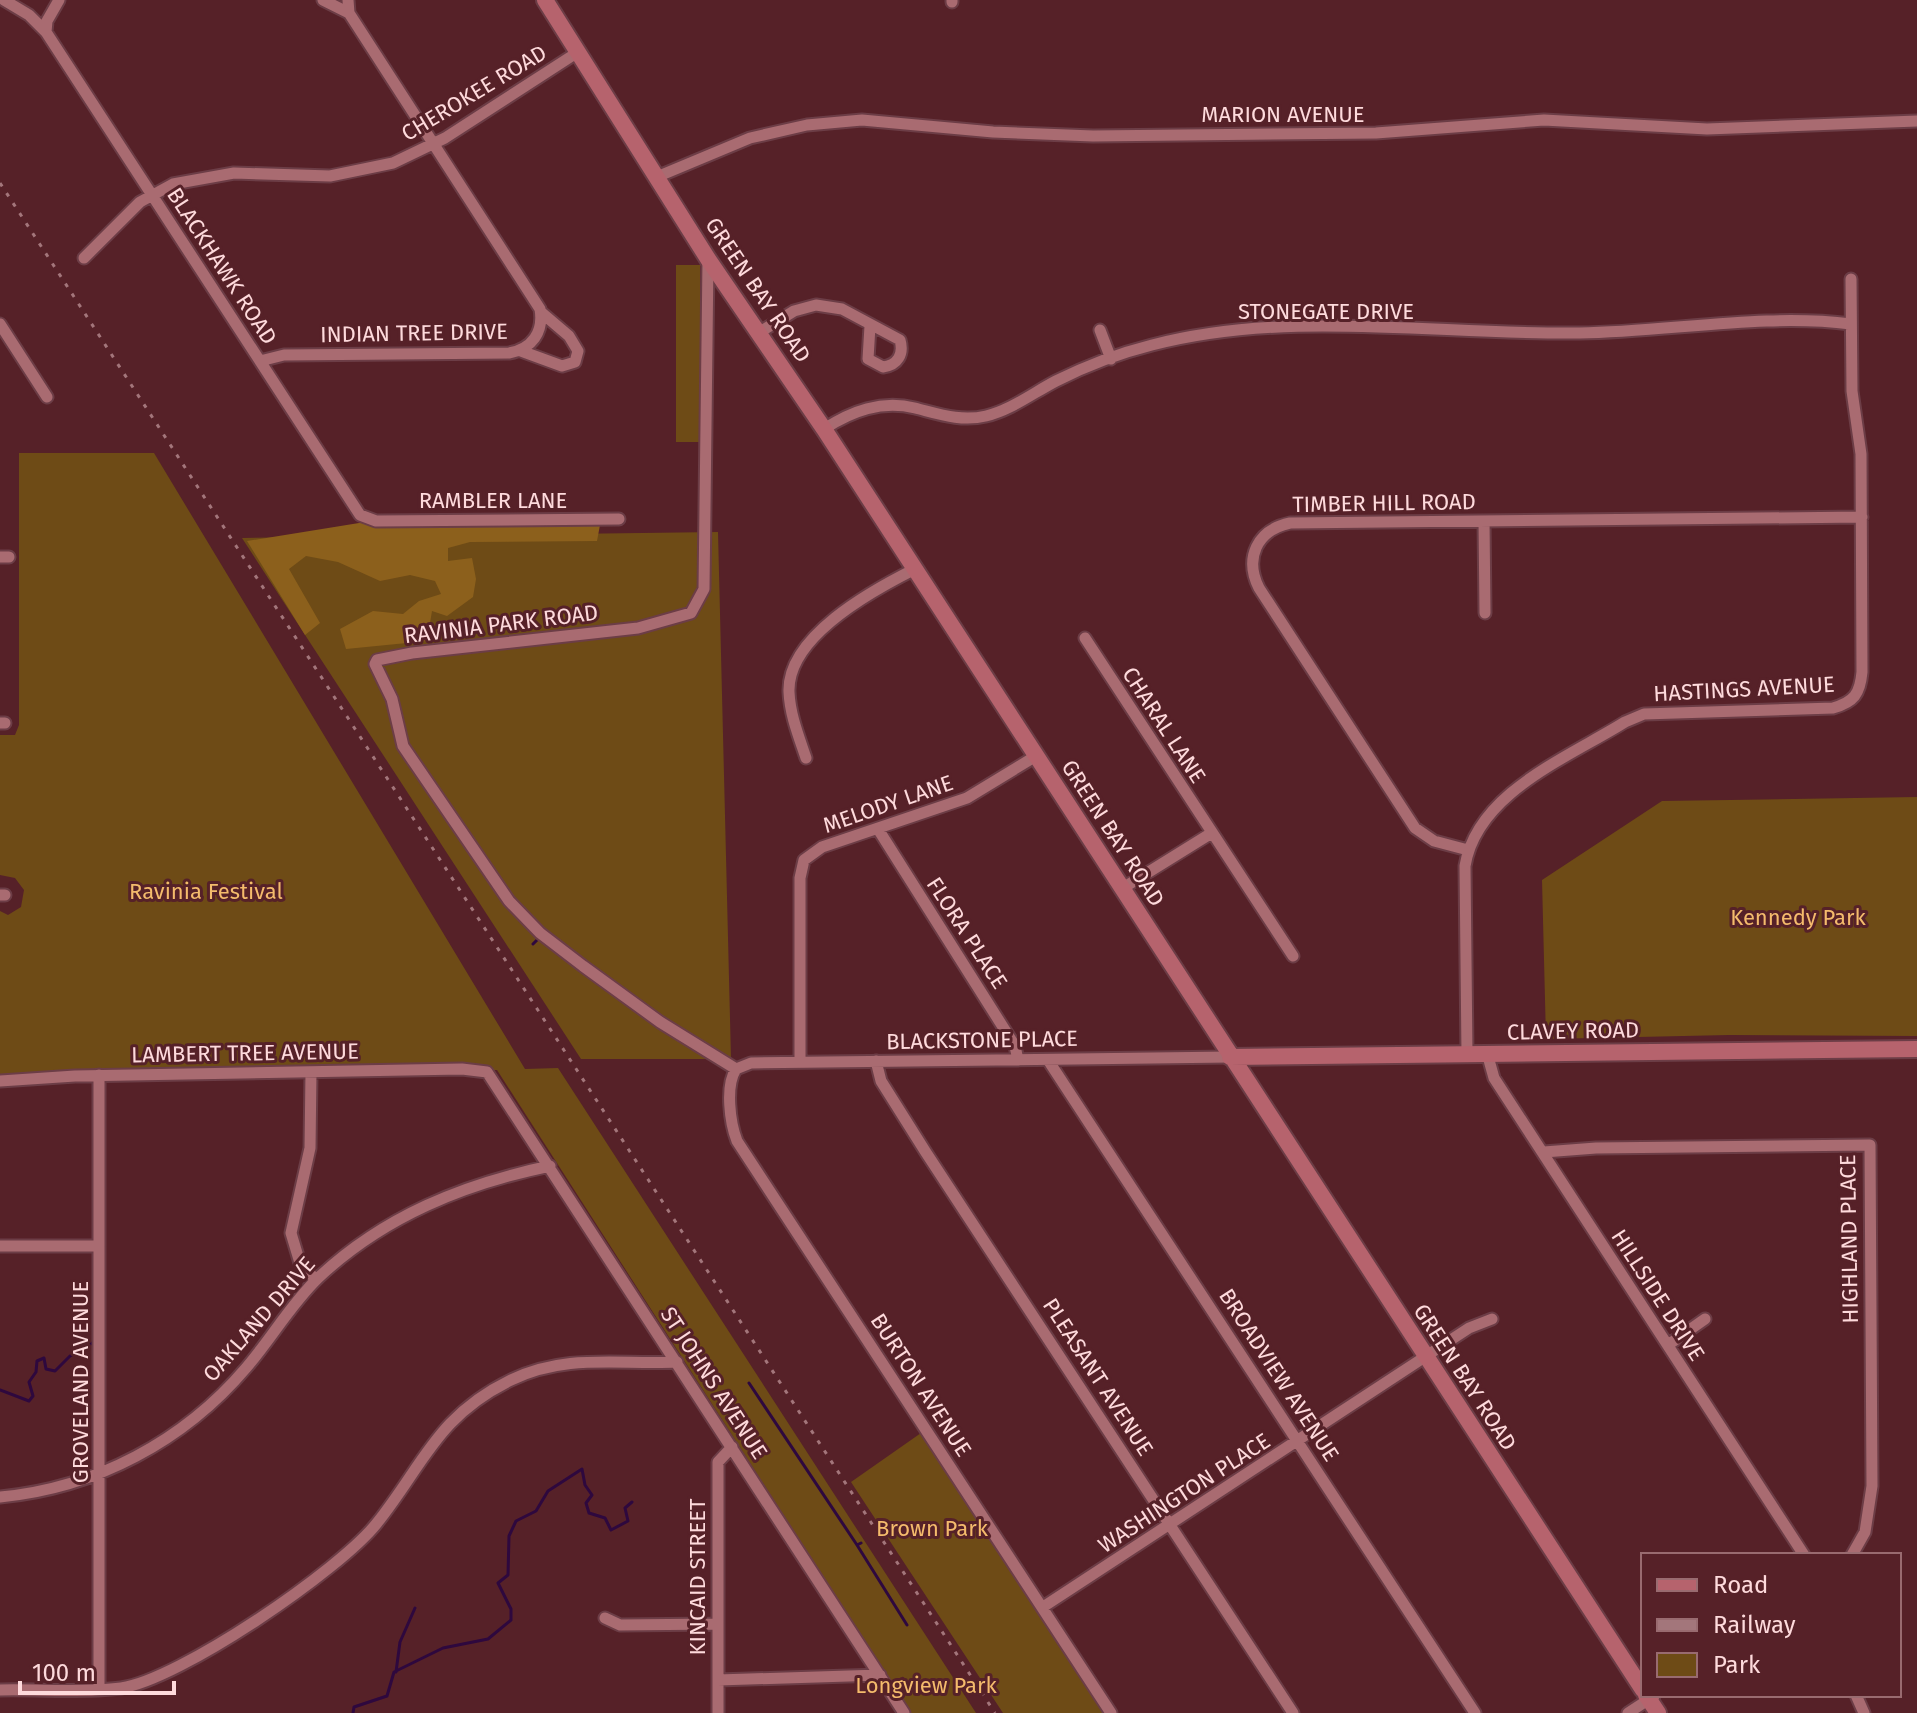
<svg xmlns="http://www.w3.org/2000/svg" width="1917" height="1713" font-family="'Fira Sans',sans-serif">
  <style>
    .green { fill: #6e4b16 }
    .forest { fill: #8c601c }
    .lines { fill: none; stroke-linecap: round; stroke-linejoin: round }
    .stream { stroke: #2e083e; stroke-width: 3 }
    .minor-casing { stroke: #6c3d46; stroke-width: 15 }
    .secondary-casing { stroke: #6c3d46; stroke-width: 20 }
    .minor { stroke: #a96b71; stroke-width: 11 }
    .secondary { stroke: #b6636d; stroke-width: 16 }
    .rail { stroke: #a3767b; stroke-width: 3; stroke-dasharray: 4 8; stroke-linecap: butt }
    .labels { text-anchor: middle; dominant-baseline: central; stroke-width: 6; stroke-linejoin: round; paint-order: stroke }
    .street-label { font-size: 22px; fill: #fedadc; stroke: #562128 }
    .park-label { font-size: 22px; fill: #f4bb6c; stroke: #562128 }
  </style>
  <rect width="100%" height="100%" fill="#562128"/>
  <!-- green -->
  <path class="green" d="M676 265H700V442H676Z
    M19 453H154L525 1069 558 1068 976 1713H911L497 1070 0 1074V911L8 915 21 907 24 890 15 878 0 875V735H15L19 725Z
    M718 532 731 1059H581L242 538Z
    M1917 797V1036L1729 1035 1546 1039 1542 880 1662 801Z
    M921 1433 1103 1713H1003L851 1482Z"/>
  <!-- forest -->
  <path class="forest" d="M359 523 600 525 597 541 470 542 448 548V561L472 558 476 579 473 597 447 616 432 611 427 641 346 649 340 629 373 611 403 614 419 601 441 594 435 581 410 575 380 581 338 562 306 556 289 569 320 623 305 635 247 541Z"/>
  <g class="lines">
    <!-- stream -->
    <path class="stream" d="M533 944 539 938
      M749 1383 857 1545 861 1543
      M0 1390 29 1401 33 1396 29 1382 36 1372 37 1361 44 1358 46 1369 55 1371 70 1356 94 1342
      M857 1545 907 1625
      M396 1672 400 1642 415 1608
      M353 1713 354 1707 387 1696 394 1672 443 1648 488 1639 511 1620V1609L498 1583 508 1575 509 1536 516 1521 536 1511 548 1491 582 1469 585 1485 592 1495 586 1503 589 1513 605 1518 611 1530 628 1521 625 1508 632 1502"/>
    <!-- minor casing -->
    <g class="minor-casing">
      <path id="minor" d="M4 0 29 15 46 32
        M59 0 47 21 46 32 360 515 376 521 619 519
        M323 0 349 13
        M952 0V2
        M659 176 750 138 807 125 862 120 993 132 1093 136 1376 133 1544 120 1707 129 1917 121
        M84 258 140 202 173 184 234 173 330 176 393 163 445 138 578 52
        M708 260 704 589 691 613 638 628 412 653 377 660 375 664 392 699 403 746 509 901 540 933 583 966 660 1022 736 1069
        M0 324 47 397
        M1100 330 1111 359
        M760 332 794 311 816 305 842 309 900 340C904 354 898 365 883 367L868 359 870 326
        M521 351 562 366 575 362 578 351 569 336 542 313
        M260 361 284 355 509 353C532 349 544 332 540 309L349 13 348 0
        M824 429C852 411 881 400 915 408 939 414 961 422 986 416 1011 410 1033 393 1056 381 1086 366 1120 353 1152 345 1290 309 1439 335 1580 333 1669 332 1762 313 1851 324
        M1484 521 1485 613
        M0 557H9
        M1085 638 1293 956
        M0 723H5
        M806 758C799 737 790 715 789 692 787 637 871 591 915 569
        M878 829 1015 1046 1018 1060
        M1468 850 1434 841 1415 828 1259 588C1244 558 1257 530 1290 523L1862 517
        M1123 888 1210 834
        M0 895H5
        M1487 1053 1494 1078 1804 1555
        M1467 1054 1465 866C1477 793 1567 758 1625 722L1644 714 1833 708C1854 702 1860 694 1862 672L1861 454 1852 391 1851 279
        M1048 1060 1475 1713
        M876 1061 881 1081 925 1151 1293 1713
        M800 1062V878L804 860 822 847 967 798 1036 756
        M736 1069C725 1086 730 1123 737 1141L1111 1713
        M736 1069 751 1063 1230 1057
        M311 1073 310 1148 291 1233 300 1263 316 1280
        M99 1075V1689
        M0 1081 75 1076 462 1069 487 1072 904 1713
        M1544 1152 1596 1148 1870 1145 1872 1486 1865 1532 1852 1555
        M0 1246H99
        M1668 1345 1705 1319
        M0 1497C96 1488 184 1441 246 1368 271 1339 291 1304 318 1278 384 1216 464 1184 550 1166
        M1043 1607 1469 1328 1492 1319
        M605 1618 620 1625 716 1624
        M718 1680 880 1675
        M0 1690C40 1689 82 1693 121 1688 179 1680 340 1570 377 1523 424 1464 437 1416 511 1380 566 1353 620 1365 677 1362
        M1856 1695 1864 1713
        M718 1713V1462L732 1447
        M1628 1713 1654 1696"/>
    </g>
    <!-- secondary casing -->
    <g class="secondary-casing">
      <path id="secondary" d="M545 0 708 259 824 429 1643 1690
        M1230 1057 1917 1049
        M1646 1695 1658 1713"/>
    </g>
    <!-- minor -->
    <use href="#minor" class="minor"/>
    <!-- secondary -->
    <use href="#secondary" class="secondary"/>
    <!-- rail -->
    <path class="rail" d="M0 183 995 1713"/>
  </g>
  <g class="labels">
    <!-- street labels -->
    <g class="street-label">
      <text transform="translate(474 93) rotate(-31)">CHEROKEE ROAD</text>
      <text x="1283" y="114">MARION AVENUE</text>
      <text transform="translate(222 266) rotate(57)">BLACKHAWK ROAD</text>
      <text transform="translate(758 290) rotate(56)">GREEN BAY ROAD</text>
      <text x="1326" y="311">STONEGATE DRIVE</text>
      <text transform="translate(414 333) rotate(-1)">INDIAN TREE DRIVE</text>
      <text x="493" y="500">RAMBLER LANE</text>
      <text transform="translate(1384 503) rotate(-1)">TIMBER HILL ROAD</text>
      <text transform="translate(501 624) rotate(-7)">RAVINIA PARK ROAD</text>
      <text transform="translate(1744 689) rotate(-3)">HASTINGS AVENUE</text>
      <text transform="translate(1164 725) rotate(57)">CHARAL LANE</text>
      <text transform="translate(888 804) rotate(-19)">MELODY LANE</text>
      <text transform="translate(1113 833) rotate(57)">GREEN BAY ROAD</text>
      <text transform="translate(967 933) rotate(57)">FLORA PLACE</text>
      <text transform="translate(1573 1031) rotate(-1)">CLAVEY ROAD</text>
      <text transform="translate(982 1040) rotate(-1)">BLACKSTONE PLACE</text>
      <text transform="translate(245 1053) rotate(-1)">LAMBERT TREE AVENUE</text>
      <text transform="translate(1849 1239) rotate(-91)">HIGHLAND PLACE</text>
      <text transform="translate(1658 1295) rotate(57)">HILLSIDE DRIVE</text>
      <text transform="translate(259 1319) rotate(-49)">OAKLAND DRIVE</text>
      <text transform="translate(1279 1375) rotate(57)">BROADVIEW AVENUE</text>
      <text transform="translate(1098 1377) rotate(57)">PLEASANT AVENUE</text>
      <text transform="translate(1465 1377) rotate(57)">GREEN BAY ROAD</text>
      <text transform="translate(80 1382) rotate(-90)">GROVELAND AVENUE</text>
      <text transform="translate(714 1383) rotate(57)">ST JOHNS AVENUE</text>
      <text transform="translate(921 1385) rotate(57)">BURTON AVENUE</text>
      <text transform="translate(1184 1493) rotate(-33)">WASHINGTON PLACE</text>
      <text transform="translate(697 1577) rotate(-90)">KINCAID STREET</text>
    </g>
    <!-- park labels -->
    <g class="park-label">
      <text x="206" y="891">Ravinia Festival</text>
      <text x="1798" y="917">Kennedy Park</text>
      <text x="932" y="1528">Brown Park</text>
      <text x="926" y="1685">Longview Park</text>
    </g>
  </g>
  <!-- legend -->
  <rect x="1641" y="1553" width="260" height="144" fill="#562128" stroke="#996b70" stroke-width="2"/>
  <rect x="1657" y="1579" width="40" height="12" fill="#b6636d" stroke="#996b70" stroke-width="2"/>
  <text x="1713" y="1593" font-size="24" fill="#fedadc">Road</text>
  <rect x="1657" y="1619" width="40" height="12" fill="#a3767b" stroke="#996b70" stroke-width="2"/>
  <text x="1713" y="1633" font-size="24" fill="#fedadc">Railway</text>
  <rect x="1657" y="1653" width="40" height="24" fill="#6e4b16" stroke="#996b70" stroke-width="2"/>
  <text x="1713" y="1673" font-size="24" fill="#fedadc">Park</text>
  <!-- scale -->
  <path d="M20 1681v12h154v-12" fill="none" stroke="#fedadc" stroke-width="4"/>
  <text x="32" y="1681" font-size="24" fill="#fedadc" stroke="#562128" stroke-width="6" paint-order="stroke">100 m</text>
</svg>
